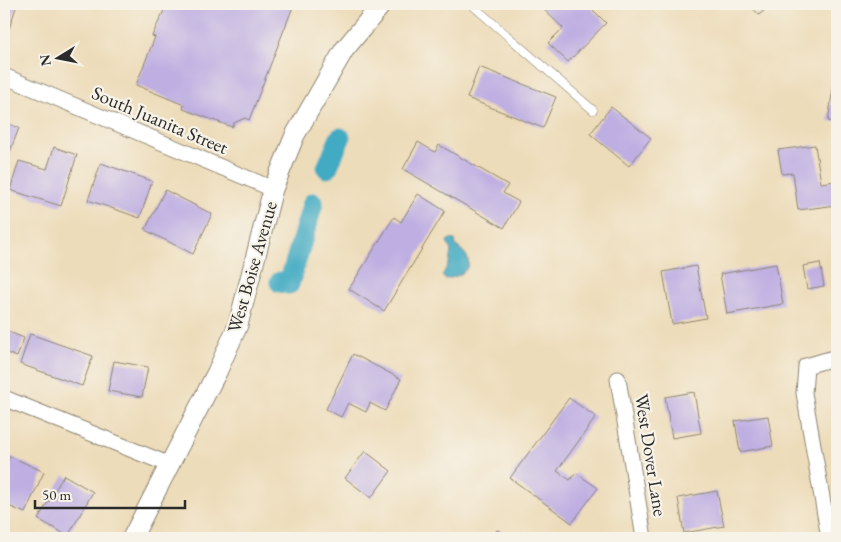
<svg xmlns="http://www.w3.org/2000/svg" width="841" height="542" font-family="'EB Garamond',serif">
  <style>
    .water { fill: #43abc3; stroke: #376b77 }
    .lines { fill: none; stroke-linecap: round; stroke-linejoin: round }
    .canal { stroke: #43abc3; stroke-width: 21 }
    .building { fill: #beaee2 }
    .service-casing { stroke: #8c8472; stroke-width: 9 }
    .minor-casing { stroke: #8c8472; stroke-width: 17 }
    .tertiary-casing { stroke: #8c8472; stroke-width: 21 }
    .service { stroke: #fff; stroke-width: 8 }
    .minor { stroke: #fff; stroke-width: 15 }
    .tertiary { stroke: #fff; stroke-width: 19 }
    .labels { text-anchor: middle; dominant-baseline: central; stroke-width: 4.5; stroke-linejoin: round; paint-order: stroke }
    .street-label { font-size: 19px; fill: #2b2b2b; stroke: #f7f3e8 }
  </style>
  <rect width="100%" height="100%" fill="#f7f3e8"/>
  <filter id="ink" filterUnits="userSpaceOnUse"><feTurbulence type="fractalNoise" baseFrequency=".02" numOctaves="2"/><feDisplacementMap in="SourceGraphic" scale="10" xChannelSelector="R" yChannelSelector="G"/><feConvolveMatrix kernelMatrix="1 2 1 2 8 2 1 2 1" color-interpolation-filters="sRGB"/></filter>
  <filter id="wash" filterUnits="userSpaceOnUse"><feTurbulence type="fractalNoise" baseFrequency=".0096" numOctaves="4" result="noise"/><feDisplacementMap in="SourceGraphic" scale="20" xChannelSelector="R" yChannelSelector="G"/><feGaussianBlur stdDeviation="1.12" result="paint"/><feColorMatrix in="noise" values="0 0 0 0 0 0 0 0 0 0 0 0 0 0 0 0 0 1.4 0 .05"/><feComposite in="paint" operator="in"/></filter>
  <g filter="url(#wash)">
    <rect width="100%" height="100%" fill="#eddcb9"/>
    <!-- water -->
    <path class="water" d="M450 239 455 240 456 246C479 261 467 276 445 279L442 276 449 263 451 251 447 241Z"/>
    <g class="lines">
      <!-- canal -->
      <path class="canal" d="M327 168 340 138
        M280 282 289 284 313 203"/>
    </g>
    <g id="blocks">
      <!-- building -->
      <path class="building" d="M4 4H17L9 29 4 27Z
        M167 4H294L249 120 245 118 234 123 232 127 183 109 184 105 136 85 155 37 152 36Z
        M538 4H587L606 23 568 62 548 43 563 28Z
        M749 4H772L759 15Z
        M479 67 556 97 543 128 467 98Z
        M836 68H837V122L828 121Z
        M611 107 651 138 629 166 590 134Z
        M4 122 19 128 4 167Z
        M418 142 435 152 439 145 508 185 503 193 519 202 504 228 403 169Z
        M815 145 821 183 837 181V205L798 210 793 173 782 174 778 150Z
        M54 147 77 155 61 206 10 190 19 161 47 169Z
        M101 163 152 181 140 218 88 200Z
        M165 190 212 214 193 254 145 230Z
        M418 194 445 211 384 311 349 289 394 217 401 222Z
        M820 263 824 286 807 289 803 266Z
        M776 264 783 304 727 314 720 274Z
        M696 266 706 318 672 324 663 272Z
        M4 330 24 338 17 357 4 352Z
        M30 334 93 356 82 386 20 364Z
        M353 354 401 379 385 411 370 403 366 412 348 403 341 417 326 409Z
        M114 361 148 367 142 397 108 391Z
        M694 392 701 433 672 438 665 397Z
        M569 398 596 417 557 471 570 480 576 473 598 488 572 523 510 478Z
        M768 416 773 446 740 452 735 421Z
        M365 451 391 471 371 498 345 478Z
        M10 456 44 472 25 513 4 504V471Z
        M64 475 93 492 68 536 38 519Z
        M717 491 724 526 684 533 678 498Z
        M497 530 516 538H493Z"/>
    </g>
  </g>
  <g filter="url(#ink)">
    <use href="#blocks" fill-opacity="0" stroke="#8c8472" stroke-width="1"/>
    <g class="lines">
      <!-- service casing -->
      <g class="service-casing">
        <path id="service" d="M471 4 593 110"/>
      </g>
      <!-- minor casing -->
      <g class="minor-casing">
        <path id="minor" d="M4 76 273 189
          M618 379 644 538
          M4 398 170 465
          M829 538 804 393 806 366 837 357"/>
      </g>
      <!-- tertiary casing -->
      <g class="tertiary-casing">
        <path id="tertiary" d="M132 538 217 372 238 325 273 189 295 135 344 50 382 4"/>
      </g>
      <!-- service -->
      <use href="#service" class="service"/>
      <!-- minor -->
      <use href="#minor" class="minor"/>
      <!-- tertiary -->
      <use href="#tertiary" class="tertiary"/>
    </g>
  </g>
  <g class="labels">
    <!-- street labels -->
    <g class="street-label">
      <text transform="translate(160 120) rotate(23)">South Juanita Street</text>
      <text transform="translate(252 267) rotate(-74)">West Boise Avenue</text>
      <text transform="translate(651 455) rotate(81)">West Dover Lane</text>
    </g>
  </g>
  <!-- margin -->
  <rect width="841" height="542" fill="none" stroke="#f7f3e8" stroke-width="20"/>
  <!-- north arrow -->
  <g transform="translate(58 58) rotate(260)" stroke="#f7f3e8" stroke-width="4" paint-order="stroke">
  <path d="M0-4L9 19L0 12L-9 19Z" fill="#2b2b2b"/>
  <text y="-8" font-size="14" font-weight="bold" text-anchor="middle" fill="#2b2b2b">N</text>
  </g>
  <!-- scale -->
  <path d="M35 500v8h150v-8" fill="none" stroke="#2b2b2b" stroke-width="2.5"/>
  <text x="42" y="500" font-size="15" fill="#2b2b2b" stroke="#f7f3e8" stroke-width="4" paint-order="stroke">50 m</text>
</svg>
